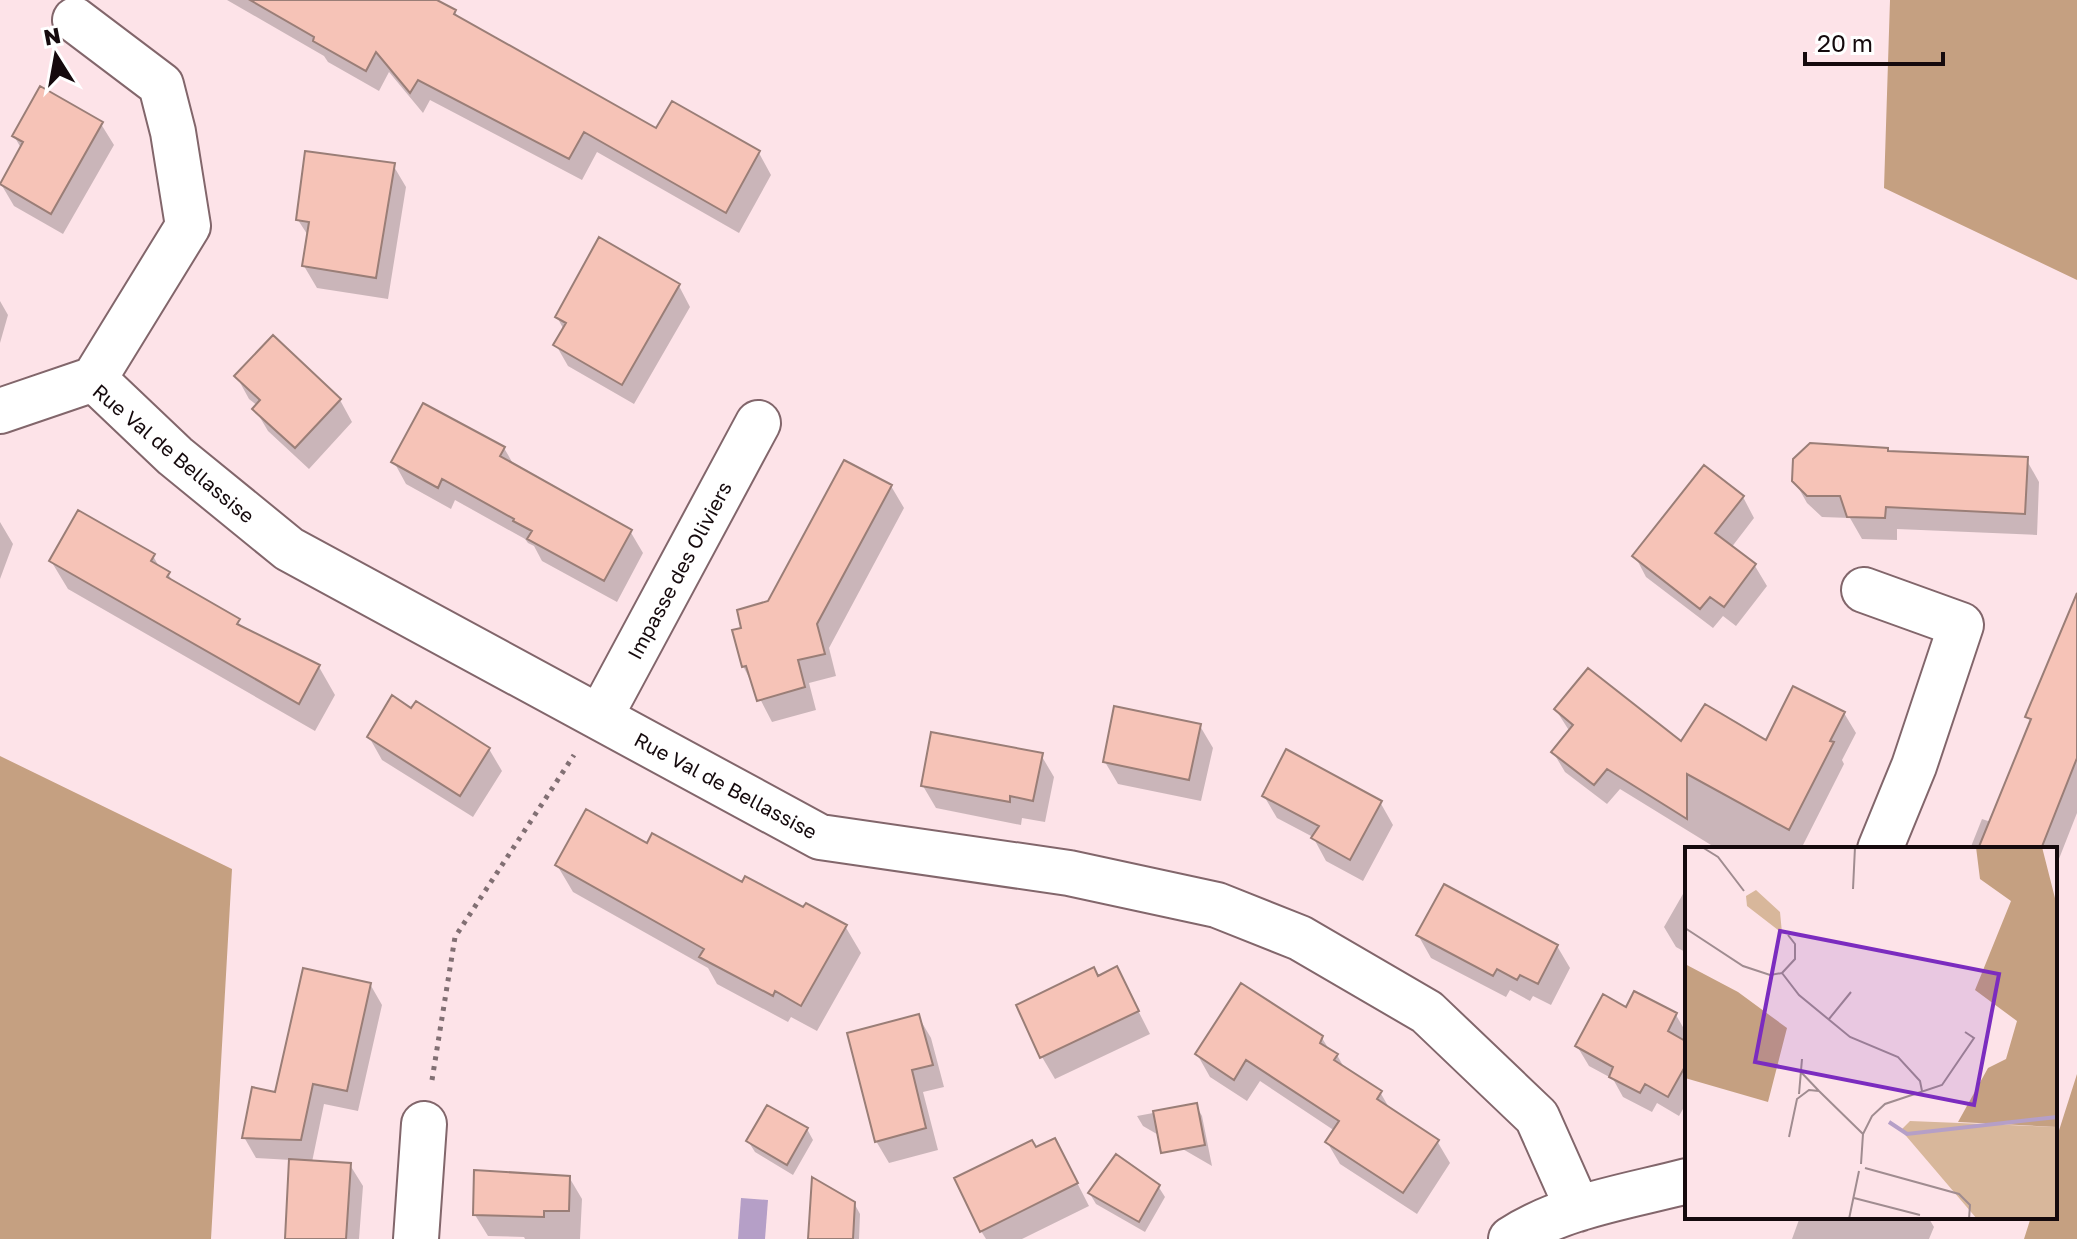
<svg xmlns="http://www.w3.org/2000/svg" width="2077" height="1239" font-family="'Golos Text',sans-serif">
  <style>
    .forest { fill: #c5a081 }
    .water { fill: #b59fc7 }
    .shadow { fill: #0003 }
    .building { fill: #f6c3b7; stroke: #9a7e77; stroke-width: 2 }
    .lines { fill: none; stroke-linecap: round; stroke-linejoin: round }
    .minor-casing { stroke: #82666b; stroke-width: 48 }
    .path { stroke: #816f73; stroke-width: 5; stroke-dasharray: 4 6; stroke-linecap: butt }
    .minor { stroke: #fff; stroke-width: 44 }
    .labels { text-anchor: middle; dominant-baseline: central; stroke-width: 7; stroke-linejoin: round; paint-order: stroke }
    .street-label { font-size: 20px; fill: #150a0d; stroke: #fff }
    .inset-river { fill: none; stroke: #b59fc7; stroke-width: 4 }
    .inset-road { fill: none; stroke: #a08c90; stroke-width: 2 }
    .view { fill: #7b2cbf; fill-opacity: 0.15; stroke: #7b2cbf; stroke-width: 4 }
    .inset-edge { fill: none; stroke: #150a0d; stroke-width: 4 }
  </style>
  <rect width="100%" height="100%" fill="#fde3e8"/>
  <!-- forest -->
  <path class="forest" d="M1890 0H2077V280L1884 188Z
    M0 756 232 869 211 1239H0Z
    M2077 1074V1239H2024L2031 1217H2055V1143Z"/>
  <!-- water -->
  <path class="water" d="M741 1198 768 1200 765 1239H738Z"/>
  <!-- shadow -->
  <path class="shadow" d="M227 0H433L455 12 459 19 657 131 759 153 771 175 739 233 597 152 582 180 430 100 423 113 389 72 379 91 328 62 324 56Z
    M101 124 114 145 63 234 14 206 1 184 21 148 14 136Z
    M393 165 406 187 388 299 317 288 304 266 309 237 298 220Z
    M679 286 690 307 634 404 568 366 556 345 564 330 557 317Z
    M0 301 8 315 0 343Z
    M237 377 340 400 352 422 309 469 268 431 255 409 258 406 249 399Z
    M504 448 515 467 630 531 643 553 617 602 542 561 534 546 528 543 525 539 455 500 451 509 406 484 394 462Z
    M2026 459 2039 482 2037 535 1897 529V540L1862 539 1850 518 1822 517 1807 503 1794 480Z
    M891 486 904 508 829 648 836 676 809 683 816 710 772 722 743 666V629Z
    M1743 497 1754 518 1731 548 1755 566 1767 586 1736 626 1723 616 1713 628 1646 577 1635 556Z
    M0 522 13 544 0 579Z
    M153 556 161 570 168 574 174 583 238 621 243 630 319 667 335 695 315 731 68 589 51 561Z
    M2077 634V813L2055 869V849H1970L1982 819 1991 822 2032 724 2027 716Z
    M1556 710 1682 744 1766 743 1844 713 1856 733 1842 760 1844 764 1801 849H1709L1711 845 1620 789 1607 804 1565 772 1553 752 1570 732Z
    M412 711 489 749 502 771 473 817 382 760 369 737Z
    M1200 726 1213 748 1201 801 1118 784 1105 762Z
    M1041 755 1054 777 1045 822 1022 818 1021 825 936 808 923 786Z
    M1264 796 1380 802 1393 825 1363 881 1326 861 1313 837 1277 818Z
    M648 845 845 926 861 953 817 1031 791 1017 788 1022 717 984 708 968 573 892 557 865Z
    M1687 887V953L1676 947 1664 927Z
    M1418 935 1557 946 1570 968 1551 1005 1533 996 1530 1001 1510 990 1506 997 1431 958Z
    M1117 969 1150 1034 1055 1079 1042 1057 1098 978Z
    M370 984 382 1005 358 1111 324 1104 312 1162 350 1165 363 1186 359 1239H287L291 1160 256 1158 244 1137 277 1095Z
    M1626 1009 1676 1015 1687 1034 1684 1042 1687 1044V1102L1679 1116 1657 1103 1652 1112 1623 1097 1613 1079 1589 1066 1577 1046Z
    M918 1016 931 1038 944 1087 923 1092 938 1150 889 1163 876 1141Z
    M1322 1038 1330 1051 1337 1055 1345 1069 1380 1092 1391 1111 1437 1141 1450 1163 1417 1214 1340 1164 1327 1142 1335 1131 1260 1081 1247 1101 1210 1077 1197 1054Z
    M1196 1105 1202 1116 1212 1166 1143 1126 1137 1116Z
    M807 1129 813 1140 793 1175 755 1152 748 1141Z
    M1035 1150 1067 1163 1089 1206 1022 1239H986L981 1231Z
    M569 1177 582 1199 580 1239H525L524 1237 488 1236 475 1215Z
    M1158 1186 1165 1197 1145 1232 1096 1204 1090 1194Z
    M854 1203 860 1214 859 1239H810Z
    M1800 1217H1928L1934 1227 1929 1239H1792Z"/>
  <!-- building -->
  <path class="building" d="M250 0H437L456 10 454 14 656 128 672 101 760 151 726 213 584 132 569 159 418 80 410 93 376 52 366 71 313 41 314 37Z
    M40 86 103 122 51 214 0 184 23 142 12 136Z
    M305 151 395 163 376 278 302 266 309 222 296 220Z
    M599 237 680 284 622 385 553 345 566 323 555 317Z
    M273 335 341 399 295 448 252 409 260 400 234 376Z
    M423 403 505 447 500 456 632 530 604 581 527 539 532 531 513 521 514 519 442 479 438 488 391 462Z
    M1810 443 1888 448V451L2028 457 2025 514 1886 507 1885 518 1847 517 1840 496H1807L1792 481 1793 459Z
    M844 460 892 485 817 624 825 654 798 660 805 687 757 701 746 666 742 667 732 630 741 628 737 610 768 601Z
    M1704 465 1744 496 1715 533 1756 564 1724 607 1710 597 1700 609 1632 556Z
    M78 510 155 554 151 561 170 572 167 577 240 619 237 624 320 665 299 704 49 561Z
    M2077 593V758L2041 849H1978L2031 719 2025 717Z
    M1588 668 1681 741 1705 704 1766 740 1793 686 1845 712 1830 741 1834 742 1789 830 1687 774V819L1607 769 1594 785 1551 752 1573 725 1554 709Z
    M392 695 411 708 416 701 490 748 460 796 367 737Z
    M1114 706 1201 724 1189 780 1103 762Z
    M931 732 1043 753 1033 801 1010 796V802L921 786Z
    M1286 749 1382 801 1350 860 1311 838 1319 826 1262 796Z
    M586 809 647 843 652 833 742 882 745 876 803 907 806 903 847 925 801 1006 775 991 773 996 699 957 704 949 555 865Z
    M1444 884 1558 945 1538 984 1520 975 1517 980 1497 969 1493 976 1416 935Z
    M1117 966 1139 1011 1040 1058 1016 1005 1094 967 1098 976Z
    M303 968 371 983 347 1091 313 1084 301 1140 242 1138 252 1087 275 1092Z
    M1241 983 1323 1036 1320 1043 1338 1054 1334 1060 1382 1091 1377 1099 1439 1140 1403 1193 1325 1142 1339 1121 1246 1060 1234 1080 1195 1054Z
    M1634 991 1677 1013 1668 1031 1687 1042V1063L1668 1097 1645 1084 1640 1093 1609 1077 1613 1067 1575 1046 1603 994 1626 1007Z
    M919 1014 933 1065 912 1070 926 1128 875 1142 847 1033Z
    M1197 1103 1205 1145 1161 1153 1153 1111Z
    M767 1105 808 1128 787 1165 746 1141Z
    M1055 1138 1078 1183 980 1232 954 1178 1032 1140 1036 1147Z
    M1116 1154 1160 1185 1139 1222 1088 1193Z
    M289 1159 351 1163 346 1239H285Z
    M474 1170 570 1176 569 1211H544V1217L473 1215Z
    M812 1177 855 1202 853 1239H808Z"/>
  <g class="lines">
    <!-- minor casing -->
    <g class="minor-casing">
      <path id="minor" d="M75 20 161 85 173 132 188 226 94 379
        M0 411 94 379 175 456 289 549 820 837 1069 873 1217 905 1300 938 1427 1012 1537 1117 1578 1209
        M1864 590 1961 625 1914 766 1880 849
        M600 717 758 423
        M416 1239 424 1124
        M1511 1239C1561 1206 1630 1196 1687 1181"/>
    </g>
    <!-- path -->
    <path class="path" d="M432 1080 455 937 574 755"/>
    <!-- minor -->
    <use href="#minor" class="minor"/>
  </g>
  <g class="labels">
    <!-- street labels -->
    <g class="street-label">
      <text transform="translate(174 453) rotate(40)">Rue Val de Bellassise</text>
      <text transform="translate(679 570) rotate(-62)">Impasse des Oliviers</text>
      <text transform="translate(726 785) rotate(28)">Rue Val de Bellassise</text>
    </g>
  </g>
  <!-- overview -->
  <g transform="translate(1685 847)">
    <rect width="372" height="372" fill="#fde3e8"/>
    <path d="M71 43 95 65 97 86 62 59 61 49ZM225 274 372 280V372H292L216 283Z" fill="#d8b79b"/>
    <path d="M291 0H357L372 59V280L273 275 303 221 321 212 332 174 290 143 326 54 295 32ZM0 117 53 145 102 181 83 255 0 231Z" fill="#c5a081"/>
    <path class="inset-river" d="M204 275 222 287 372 270"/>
    <path class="inset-road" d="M17 0 33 10 59 44M168 42 170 0M0 81 58 119 85 128 97 126 114 148 165 190 213 210 235 234 237 244M97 126 110 112V97L103 88M144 172 166 145M114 223 134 244M114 247 117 212M104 290 112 252 124 243 134 244 178 287M176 317 178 287 187 269 200 257 257 238 289 191 280 185M180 321 274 347 285 358 284 372M169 351 235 368M164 372 174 324"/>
    <path class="view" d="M95 84 314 127 289 258 70 215Z"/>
    <rect width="372" height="372" class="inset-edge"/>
  </g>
  <!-- north arrow -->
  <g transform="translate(56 56) rotate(349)" stroke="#ffffff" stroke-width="6" paint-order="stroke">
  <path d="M0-6L14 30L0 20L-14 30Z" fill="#150a0d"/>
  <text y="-12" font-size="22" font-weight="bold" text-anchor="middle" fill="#150a0d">N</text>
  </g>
  <!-- scale -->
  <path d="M1805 52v12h138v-12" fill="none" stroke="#150a0d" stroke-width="4"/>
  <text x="1817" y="52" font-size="24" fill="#150a0d" stroke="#ffffff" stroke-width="6" paint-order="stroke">20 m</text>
</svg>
